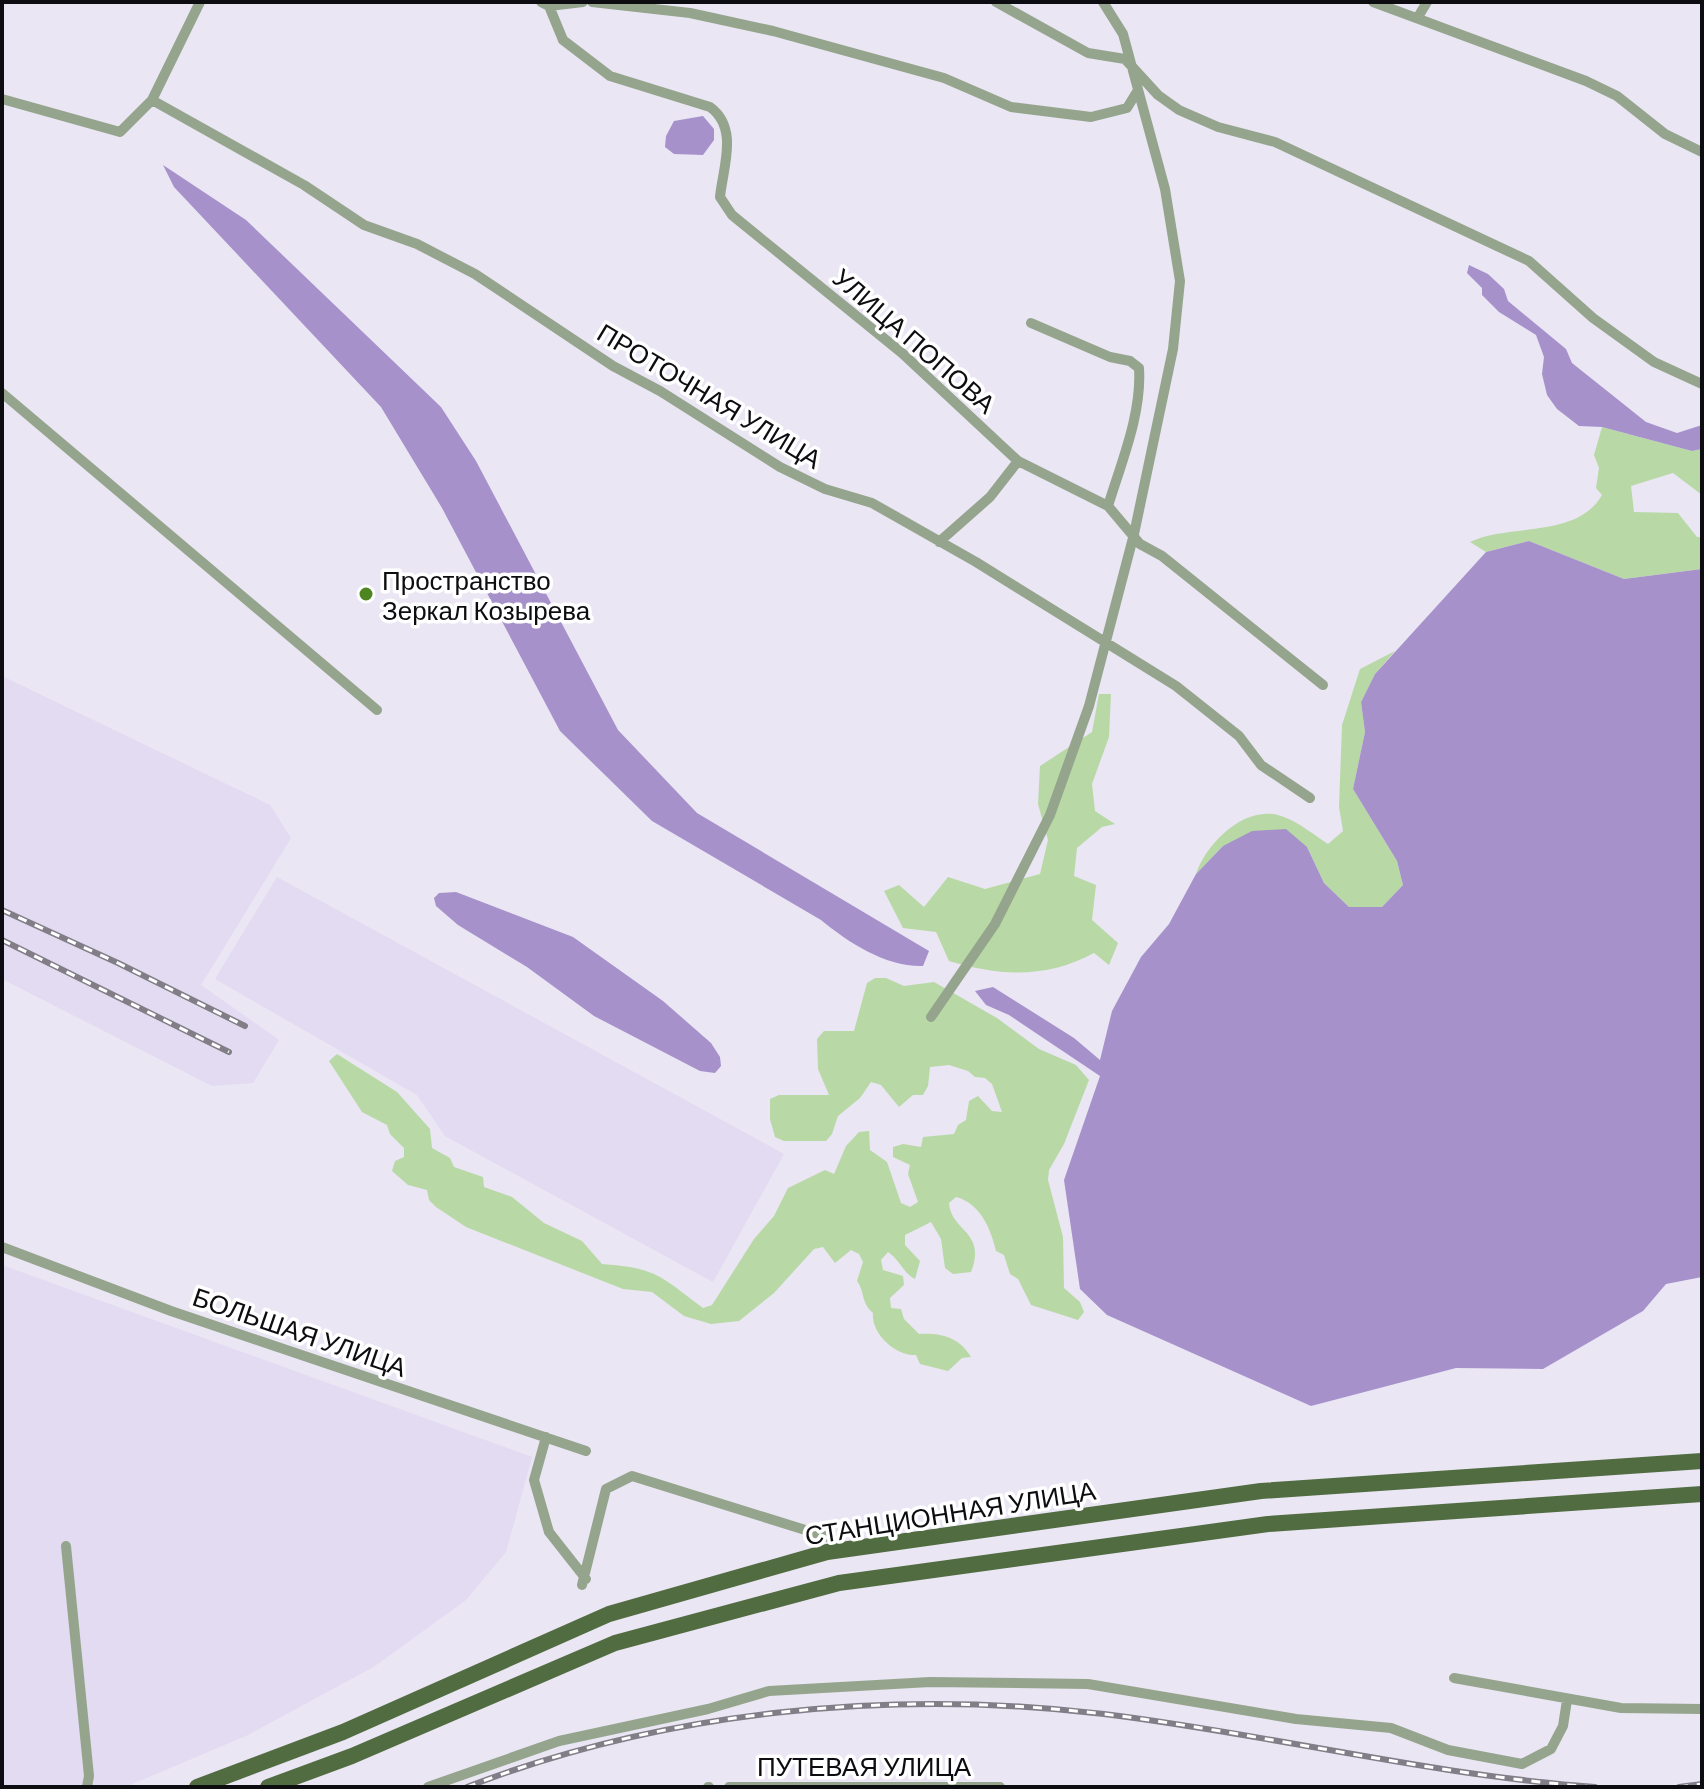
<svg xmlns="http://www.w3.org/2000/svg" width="1704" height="1789" font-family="Barlow,sans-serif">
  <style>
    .built { fill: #e2dbf1 }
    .green { fill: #b8d9a6 }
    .water { fill: #a691cb }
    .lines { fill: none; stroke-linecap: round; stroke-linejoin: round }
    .minor { stroke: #95a58d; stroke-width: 10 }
    .primary { stroke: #516c40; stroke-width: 16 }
    .rail-casing { stroke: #817e87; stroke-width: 6 }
    .rail { stroke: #fff; stroke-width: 3; stroke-dasharray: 9; stroke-linecap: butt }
    .poi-dot { fill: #4d8621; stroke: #fff; stroke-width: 3 }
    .labels { text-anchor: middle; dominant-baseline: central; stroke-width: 7; stroke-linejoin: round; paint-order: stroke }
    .street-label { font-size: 26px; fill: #0d0c10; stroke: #fff }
    .poi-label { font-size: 26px; fill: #0d0c10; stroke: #fff; text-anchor: start }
  </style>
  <rect width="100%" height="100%" fill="#eae6f4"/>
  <!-- built -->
  <path class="built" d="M2 676 270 805 291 838 201 985 279 1040 253 1083 212 1086 2 979Z
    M277 877 784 1154 713 1282 445 1136 417 1095 215 979Z
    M2 1265 532 1457 506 1552 466 1600 375 1666 248 1735 130 1785 2 1787Z"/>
  <!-- green -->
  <path class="green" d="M1602 427 1692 451 1702 449V495L1673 473 1631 486 1634 512 1678 513 1697 537H1702V569L1624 579 1529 541 1486 552 1470 542C1509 523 1577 539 1602 495L1596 488 1599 468 1594 455Z
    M1395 651 1375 674 1361 702 1365 732 1353 789 1397 861 1403 885 1382 907H1349L1324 883 1307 847 1223 846 1196 874C1207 842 1247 802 1284 817 1300 823 1314 835 1328 844L1343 831 1339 807 1342 725 1360 669Z
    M1099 694H1111L1109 737 1092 784 1095 811 1115 824 1102 827 1077 848 1074 876 1096 885 1092 920 1118 943 1109 965 1094 953C1046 979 999 976 949 961L936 932 903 928 884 891 899 885 924 907 948 877 985 889 1040 874 1048 840 1038 804 1040 766 1092 732Z
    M875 978H886L904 986 934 982 997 1018 1039 1049 1076 1065 1089 1080 1064 1144 1049 1170 1048 1180 1063 1237 1064 1288 1080 1302 1084 1312 1078 1320 1031 1305 1018 1279 1010 1274 1004 1255 996 1251C991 1229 980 1203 956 1197L949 1203C951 1232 987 1231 971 1272L953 1274 945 1268 941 1239 931 1222 905 1235V1245L920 1261 915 1279C903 1273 900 1260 888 1252L881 1260 883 1270 903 1276 904 1285 890 1298 891 1308 901 1309 904 1319 919 1334C941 1333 959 1337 971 1357L962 1358 948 1371 920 1364 916 1355C896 1356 871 1334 873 1313 861 1303 865 1292 857 1281L863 1262 859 1254 851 1250 835 1263 823 1247 814 1249 774 1293 739 1321 711 1324 684 1316 652 1292 623 1289 466 1227 436 1207 429 1200 427 1190 408 1185 392 1171 395 1161 404 1157V1148L390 1134 387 1125 362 1112 329 1061 337 1054 397 1092 430 1129 432 1148 450 1158 454 1167 483 1177 484 1187 512 1197 544 1223 582 1241 602 1264C657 1268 660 1276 703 1308L712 1305 754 1239 774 1216 788 1188 825 1170 834 1174 846 1146 859 1132 869 1131 870 1150 887 1162 901 1203 910 1207 918 1202 908 1174 910 1165 893 1157V1147L903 1144 921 1147 923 1137 954 1134 958 1125 966 1120 969 1101 978 1096 992 1111 1002 1112 992 1084 985 1078 975 1077 968 1071 949 1065 930 1067 928 1086 923 1095H913L899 1107 881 1085 871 1082 860 1098 838 1116 832 1134 826 1141H784L775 1137 770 1119V1099L779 1095H829L818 1069 817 1039 824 1031H854L867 983Z"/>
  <!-- water -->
  <path class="water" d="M703 116 714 129V140L703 155 674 154 665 147 666 136 674 121Z
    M163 165 246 220 441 407 476 461 618 730 697 813 929 951 923 966C886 967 849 943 821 920L652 821 560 731 442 508 381 407 174 187Z
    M1469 265 1488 274 1504 289 1508 301 1566 349 1572 363 1646 422 1677 433 1702 425V449L1692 451 1602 427 1579 426 1557 409 1547 395 1542 374 1544 357 1536 335 1499 312 1482 295V288L1467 273Z
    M1529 541 1624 579 1702 569V1277L1666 1284 1643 1311 1543 1369 1456 1368 1311 1406 1107 1315 1080 1289 1064 1180 1100 1076 1009 1015 986 1005 975 991 993 987 1074 1038 1100 1060 1112 1011 1141 957 1169 924 1196 874 1223 846 1252 831 1286 829 1307 847 1324 883 1349 907H1382L1403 885 1397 861 1353 789 1365 732 1361 702 1375 674 1486 552Z
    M456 892 573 937 663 1001 711 1043 720 1057 721 1066 715 1073 700 1071 594 1016 527 967 458 925 436 906 434 898 439 893Z"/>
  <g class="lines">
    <!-- minor -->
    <path class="minor" d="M541 2 549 6 583 2
      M592 2 690 13 773 31 944 78 1011 107 1091 117 1127 108 1138 90
      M996 2 1088 53 1125 59 1158 95 1179 110 1218 127 1275 142 1529 261 1593 318 1654 362 1702 384
      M1373 2 1586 81 1617 96 1665 134 1702 152
      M549 6 563 40 610 76 710 107C739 128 723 167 720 197L732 215 902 353 1018 461 1108 506 1140 544 1162 556 1323 685
      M1418 17 1427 2
      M2 99 120 132 152 100 200 2
      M152 100 304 185 364 225 417 244 475 274 613 366 660 391 780 467 825 489 872 503 976 562 1176 686 1239 736 1261 765 1310 798
      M1031 323 1110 357 1130 361 1139 368C1142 414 1121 463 1108 506
      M2 393 377 710
      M939 542 990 497 1018 461
      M931 1017 995 924 1050 815 1089 706 1134 534 1173 349 1180 281 1165 189 1123 34 1103 2
      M2 1247 171 1311 586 1451
      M546 1437 534 1480 549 1532 586 1579
      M66 1546 89 1776 87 1787
      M582 1585 606 1489 632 1476 831 1538
      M1454 1678 1621 1708 1702 1709
      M428 1787 559 1741 708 1709 769 1691 930 1682 1088 1684 1296 1719 1391 1728 1448 1750 1522 1764 1551 1749 1563 1726 1567 1700
      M708 1787H709
      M729 1787H1000"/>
    <!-- primary -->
    <path class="primary" d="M197 1787 343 1732 609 1614 827 1552 1261 1491 1702 1461
      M268 1787 352 1756 615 1643 839 1583 1268 1524 1702 1494"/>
    <!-- rail casing -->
    <g class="rail-casing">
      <path id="rail" d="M2 910 118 963 245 1026
        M2 940 229 1052
        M467 1787C666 1710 893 1689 1104 1714 1268 1734 1430 1775 1595 1787
        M1679 1787 1702 1784"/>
    </g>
    <!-- rail -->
    <use href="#rail" class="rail"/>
  </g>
  <!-- markers -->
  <circle class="poi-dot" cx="366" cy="594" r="8"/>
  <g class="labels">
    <!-- street labels -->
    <g class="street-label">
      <text transform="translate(915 340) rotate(41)">УЛИЦА ПОПОВА</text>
      <text transform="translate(710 395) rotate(31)">ПРОТОЧНАЯ УЛИЦА</text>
      <text transform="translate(300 1331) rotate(19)">БОЛЬШАЯ УЛИЦА</text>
      <text transform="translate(950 1512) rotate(-9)">СТАНЦИОННАЯ УЛИЦА</text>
      <text x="864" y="1765">ПУТЕВАЯ УЛИЦА</text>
    </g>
    <!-- poi labels -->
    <g class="poi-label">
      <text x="382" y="579">Пространство<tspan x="382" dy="30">Зеркал Козырева</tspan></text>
    </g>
  </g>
  <!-- border -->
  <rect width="1704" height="1789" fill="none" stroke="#0d0c10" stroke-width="8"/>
</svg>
